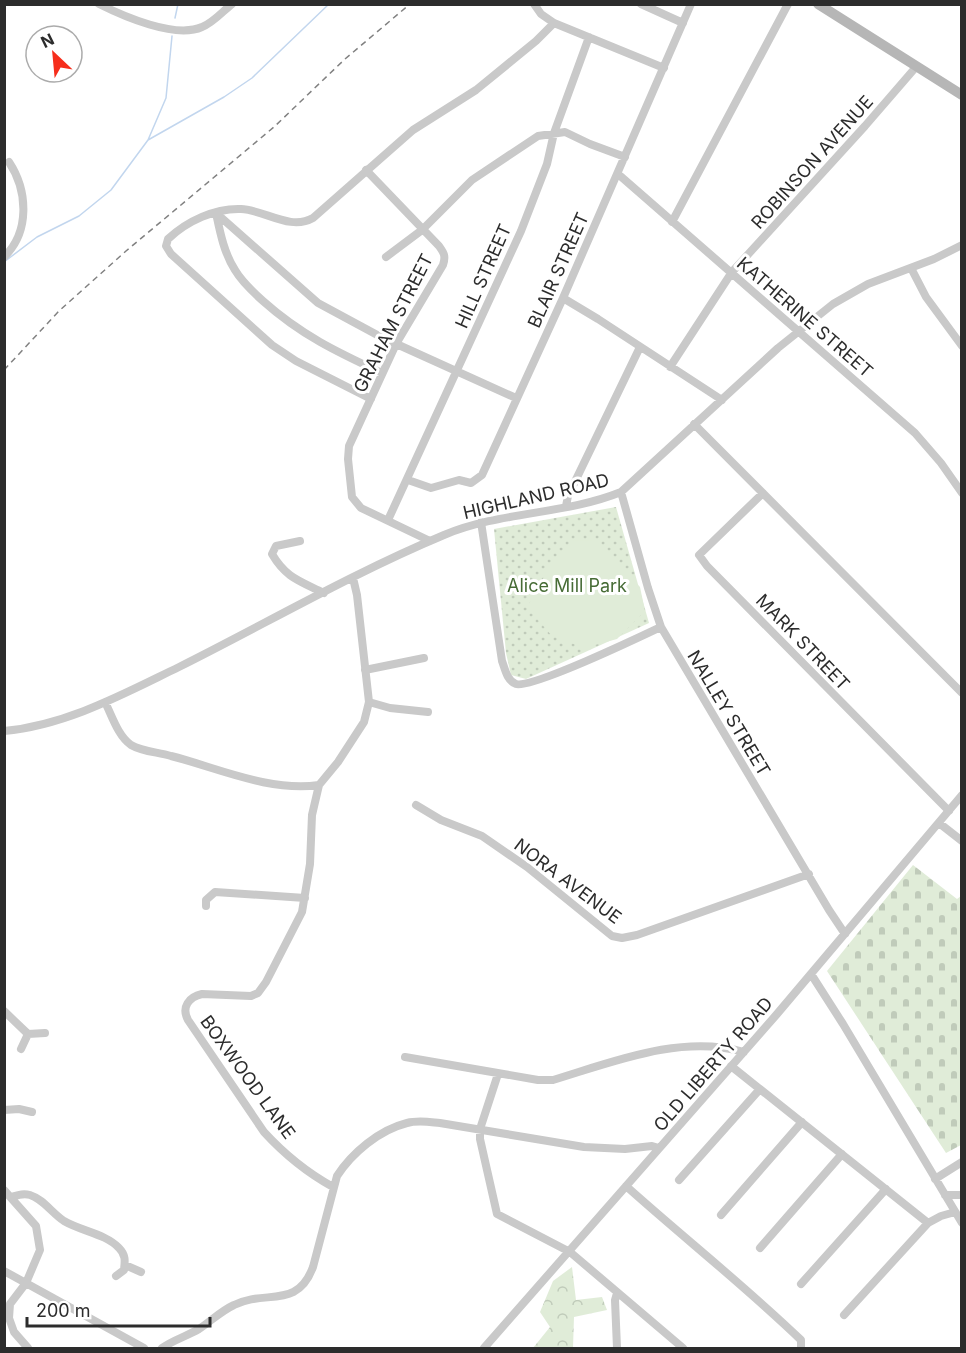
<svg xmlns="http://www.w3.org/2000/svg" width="966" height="1353" font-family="Inter,sans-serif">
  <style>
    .grass { fill: url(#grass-dots) }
    .forest { fill: url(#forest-crowns) }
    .cemetery { fill: url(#cemetery-stones) }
    .pitch { fill: #e0ecd8 }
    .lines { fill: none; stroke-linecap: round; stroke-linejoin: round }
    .stream { stroke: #c2d6ee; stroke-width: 1.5 }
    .street { stroke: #c9c9c9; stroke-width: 8 }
    .secondary { stroke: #b6b6b6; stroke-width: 10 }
    .rail { stroke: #818181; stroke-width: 1.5; stroke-dasharray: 6 4.5; stroke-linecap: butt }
    .labels { text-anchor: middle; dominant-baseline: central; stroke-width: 6; stroke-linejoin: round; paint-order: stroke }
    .street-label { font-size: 18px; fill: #2c2c2c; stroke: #fff }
    .park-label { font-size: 18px; fill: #476c36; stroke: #fff }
  </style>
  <defs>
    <pattern id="grass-dots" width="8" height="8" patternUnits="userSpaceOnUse" patternTransform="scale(1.5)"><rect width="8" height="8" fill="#e0ecd8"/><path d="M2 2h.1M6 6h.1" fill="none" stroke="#c0cbba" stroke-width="1.8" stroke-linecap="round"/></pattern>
    <pattern id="forest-crowns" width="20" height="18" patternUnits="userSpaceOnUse" patternTransform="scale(1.5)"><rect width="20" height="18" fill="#e0ecd8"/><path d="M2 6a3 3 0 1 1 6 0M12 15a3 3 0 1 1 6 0" fill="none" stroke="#c0cbba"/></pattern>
    <pattern id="cemetery-stones" width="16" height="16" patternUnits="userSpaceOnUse" patternTransform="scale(1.5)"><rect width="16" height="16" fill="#e0ecd8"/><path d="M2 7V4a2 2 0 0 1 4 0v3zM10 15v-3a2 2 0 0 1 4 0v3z" fill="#c0cbba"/></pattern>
  </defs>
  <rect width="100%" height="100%" fill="#fff"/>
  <!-- grass -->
  <path class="grass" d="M616 507 649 623 526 679 511 675 506 653 494 529Z"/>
  <!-- forest -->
  <path class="forest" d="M572 1267 576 1300 602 1297 607 1310 574 1317 573 1348H533L550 1327 540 1312 553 1281Z"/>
  <!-- cemetery -->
  <path class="cemetery" d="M913 865 957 899 961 896V1145L946 1153 827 971Z"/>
  <!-- pitch -->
  <path class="pitch" d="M592 540 640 587 645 611 617 639 584 648 551 635 527 607 554 559 572 541Z"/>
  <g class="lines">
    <!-- stream -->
    <path class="stream" d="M175 18 178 4
      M148 140 224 97 252 78 329 4
      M4 262 37 237 79 216 111 190 148 140 166 98 172 36"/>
    <!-- street -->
    <path class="street" d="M99 4C123 16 175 39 202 27 213 23 223 11 232 4
      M534 4 541 14 554 23 664 68
      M641 4 683 23
      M366 170 439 246C444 253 446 256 443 265L396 344 349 446 348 459 352 497 361 508 430 541
      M618 174 915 433 941 463 962 493
      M216 213 318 303 381 337 516 398
      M216 213C220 232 224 253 235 270 242 282 253 292 263 301 301 335 337 352 382 373
      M672 222 788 4
      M4 257C30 232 28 191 9 162
      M386 257 422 230 472 180 538 136 565 132 590 144 625 157
      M911 268 926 297 962 346
      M563 298 598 319 722 400
      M670 367 732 272 865 126 916 67
      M371 399 296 361 272 345 171 254 166 246 168 239C187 221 215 208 241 209 265 210 290 231 313 218L413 130 476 90 536 41 554 23
      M694 424 962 693
      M408 480 431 488 459 480 471 483 482 475 563 298 691 4
      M621 492 648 588 661 627 829 910 845 934
      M763 493 699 555 707 566 949 811
      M566 506 568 496 640 347
      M388 520 521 231 547 164 554 133 589 37
      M481 522 502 661C505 669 507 681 516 684 531 689 640 637 661 627
      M300 541 276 546 272 554C286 578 300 581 324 593
      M365 670 424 658
      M105 702C112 716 118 736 131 745 143 752 158 752 171 756 218 768 269 792 319 785L338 762 364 722 369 702 357 595 353 578
      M369 702 390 708 428 712
      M4 731C67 725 123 694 179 667 267 623 353 573 444 535 501 511 564 515 621 492L778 348 833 304 868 284 934 259 962 245
      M319 785 312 815 310 864 302 912 266 982 258 993 251 996 202 994C189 997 181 1007 188 1020L264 1132C285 1155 306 1172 333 1187
      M416 805 441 820 482 836 527 867 612 936 622 938 637 935 809 874
      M939 823 962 841
      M206 906V900L215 892 305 898
      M811 974 843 1024 962 1223
      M4 1011 28 1034 45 1033
      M21 1049 28 1034
      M405 1057 538 1080H553C613 1062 681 1034 744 1052
      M731 1066 928 1223
      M498 1074 480 1129V1139L497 1214 570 1252 683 1348
      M4 1110 19 1109 32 1112
      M935 1179 962 1162
      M679 1180 760 1089
      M626 1186C684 1238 745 1286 801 1340V1348
      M4 1190 36 1226 40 1250 26 1283 10 1304 9 1318 14 1332 28 1348
      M945 1195H962
      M11 1197C18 1195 23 1193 30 1195 43 1199 52 1213 64 1221 81 1231 106 1234 119 1248 126 1255 125 1261 124 1270L116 1276
      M721 1215 802 1122
      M760 1248 842 1154
      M125 1265 141 1272
      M4 1271 144 1348
      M801 1284 886 1189
      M844 1315 928 1223 941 1216 955 1212
      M162 1348C173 1340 187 1336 199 1329 211 1321 221 1311 234 1305 266 1289 297 1310 313 1267L337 1176C352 1153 379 1130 407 1123 418 1120 429 1122 440 1123L584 1147 625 1149 652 1146 659 1148
      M484 1348 777 1014 962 795
      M617 1348 615 1300 617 1293"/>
    <!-- secondary -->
    <path class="secondary" d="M818 4 962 95"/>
    <!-- rail -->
    <path class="rail" d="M4 370 59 311 126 251 274 127 345 59 410 4"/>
  </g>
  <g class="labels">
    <!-- street labels -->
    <g class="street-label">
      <text transform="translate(812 162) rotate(-48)">ROBINSON AVENUE</text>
      <text transform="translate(558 270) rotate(-66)">BLAIR STREET</text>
      <text transform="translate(483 276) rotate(-66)">HILL STREET</text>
      <text transform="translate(805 317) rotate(41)">KATHERINE STREET</text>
      <text transform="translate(393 323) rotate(-63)">GRAHAM STREET</text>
      <text transform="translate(536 496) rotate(-13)">HIGHLAND ROAD</text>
      <text transform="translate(803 642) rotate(46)">MARK STREET</text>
      <text transform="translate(729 713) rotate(59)">NALLEY STREET</text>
      <text transform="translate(568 881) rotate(37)">NORA AVENUE</text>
      <text transform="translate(713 1064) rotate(-49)">OLD LIBERTY ROAD</text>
      <text transform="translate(248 1077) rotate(54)">BOXWOOD LANE</text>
    </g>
    <!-- park labels -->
    <g class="park-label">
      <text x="567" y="585">Alice Mill Park</text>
    </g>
  </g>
  <!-- border -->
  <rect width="966" height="1353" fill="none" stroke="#2c2c2c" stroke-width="12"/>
  <!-- north arrow -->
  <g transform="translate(54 54) rotate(334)"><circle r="28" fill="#ffffff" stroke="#ababab" stroke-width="1.5"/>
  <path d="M0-4.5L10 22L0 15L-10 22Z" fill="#f62e1c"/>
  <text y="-9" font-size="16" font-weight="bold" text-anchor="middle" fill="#2c2c2c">N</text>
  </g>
  <!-- scale -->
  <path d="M27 1317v9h183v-9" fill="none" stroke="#2c2c2c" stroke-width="3"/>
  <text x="36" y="1317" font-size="18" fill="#2c2c2c" stroke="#ffffff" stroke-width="4.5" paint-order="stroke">200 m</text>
</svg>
